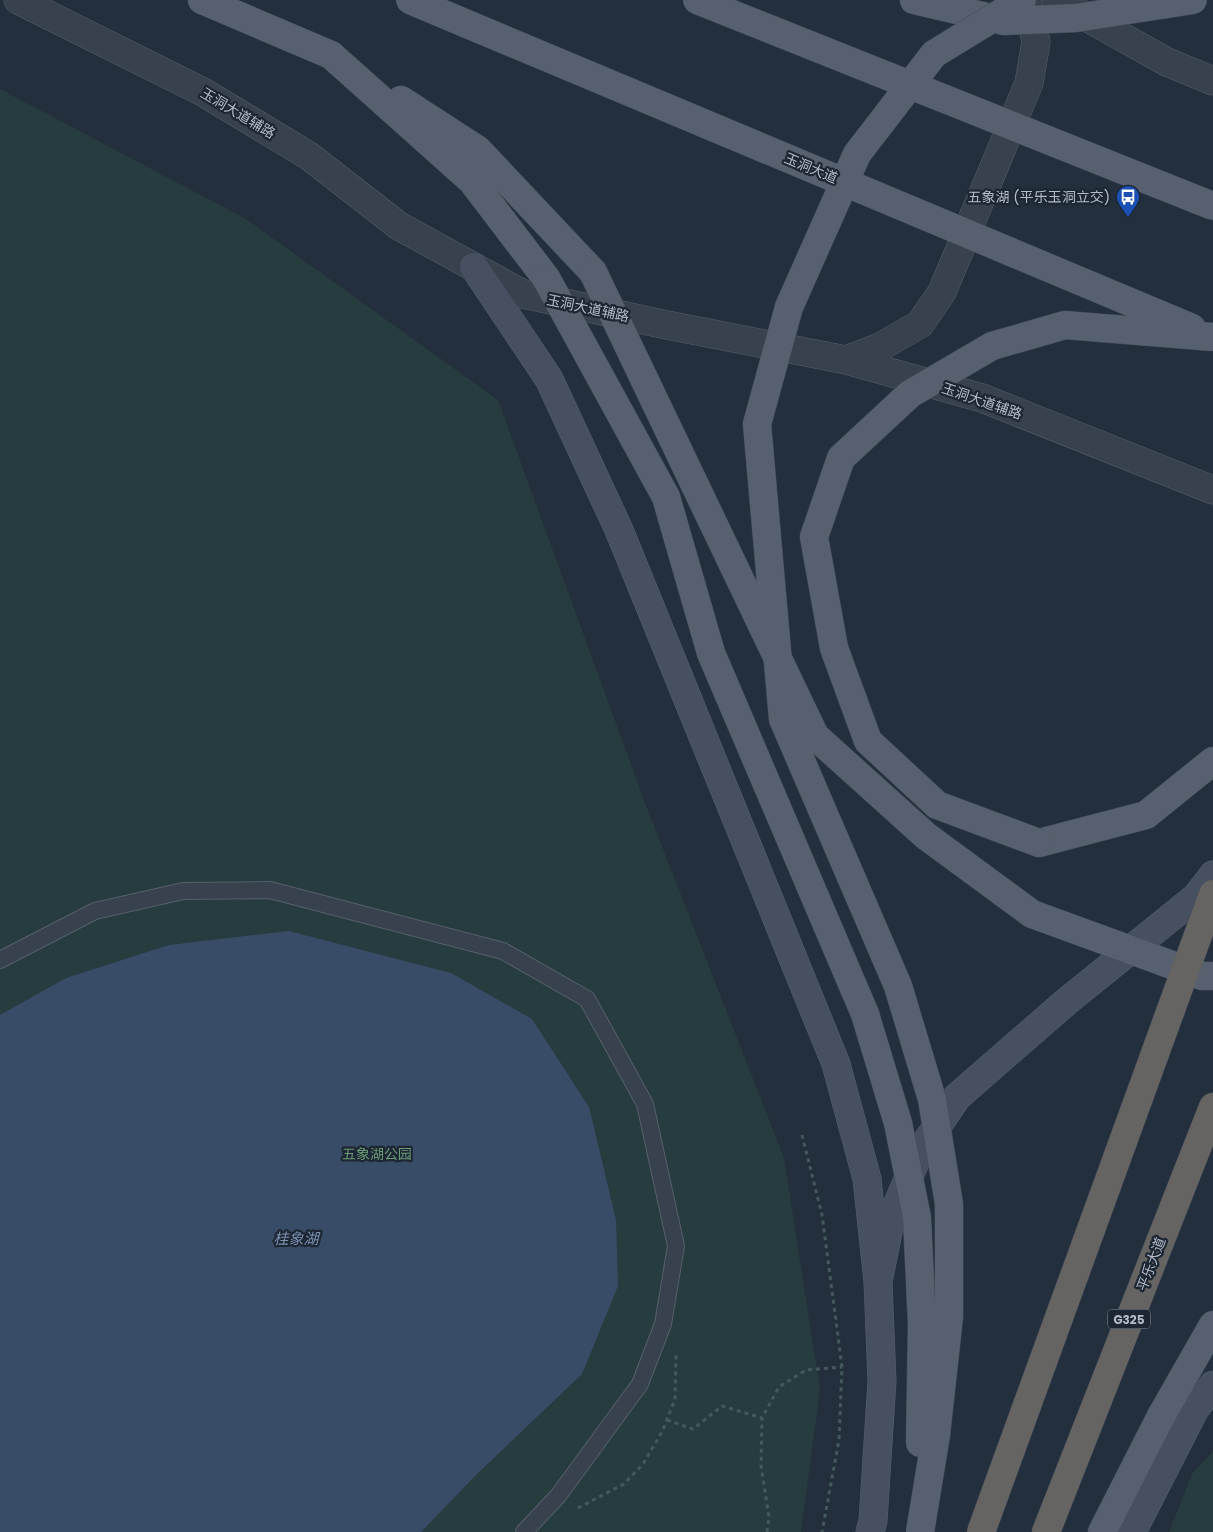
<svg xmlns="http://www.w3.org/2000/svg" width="1213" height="1532" font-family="Poppins,'Noto Sans SC',sans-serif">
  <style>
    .green { fill: #263c3f }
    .water { fill: #394c67 }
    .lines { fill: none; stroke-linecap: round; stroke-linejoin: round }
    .service-casing { stroke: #565f6c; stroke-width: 18 }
    .tertiary-casing { stroke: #565f6c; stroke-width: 29 }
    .secondary-casing { stroke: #565f6c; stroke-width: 29 }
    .primary-casing { stroke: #414a57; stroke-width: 29 }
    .trunk-casing { stroke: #434c59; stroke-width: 29 }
    .path { stroke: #44595c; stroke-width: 3; stroke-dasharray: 4 4; stroke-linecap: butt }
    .service { stroke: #38414e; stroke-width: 16 }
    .tertiary { stroke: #38414e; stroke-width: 28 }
    .secondary { stroke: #465061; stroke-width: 28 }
    .primary { stroke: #56606e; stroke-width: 28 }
    .trunk { stroke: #656462; stroke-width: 28 }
    .primary-bridge-casing { stroke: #414a57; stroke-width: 29; stroke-linecap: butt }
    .trunk-bridge-casing { stroke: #434c59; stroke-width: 29; stroke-linecap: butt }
    .primary-bridge { stroke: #56606e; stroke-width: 28 }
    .trunk-bridge { stroke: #656462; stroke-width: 28 }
    .labels { text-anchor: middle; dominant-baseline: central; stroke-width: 4.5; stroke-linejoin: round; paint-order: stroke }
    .shield { fill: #1d2633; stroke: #878f9c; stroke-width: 1 }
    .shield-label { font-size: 12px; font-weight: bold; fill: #b4bcc9 }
    .street-label { font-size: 14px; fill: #b4bcc9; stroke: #1d2633 }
    .poi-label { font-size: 14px; fill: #b4bcc9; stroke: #1d2633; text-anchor: end }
    .park-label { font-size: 14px; fill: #6b9a76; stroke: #1d2633 }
    .water-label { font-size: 15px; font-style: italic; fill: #7c92b1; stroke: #1d2633 }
  </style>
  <rect width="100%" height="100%" fill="#242f3e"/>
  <!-- green -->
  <path class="green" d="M0 89 246 219 498 400 645 803 784 1158 820 1390 801 1532H0Z
    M1213 1451V1532H1169L1192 1474Z"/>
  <!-- water -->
  <path class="water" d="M289 931 451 973 532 1019 589 1107 616 1220 618 1286 582 1374 475 1476 421 1532H0V1015L66 978 169 945Z"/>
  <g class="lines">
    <!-- service casing -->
    <g class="service-casing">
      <path id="service" d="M0 960 95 911 183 891 270 890 503 951 587 999 645 1104 676 1246 663 1324 640 1384 558 1496 524 1532"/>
    </g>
    <!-- tertiary casing -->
    <g class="tertiary-casing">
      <path id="tertiary" d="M18 0 203 92 309 156 399 226 523 294 667 325 846 360 982 398 1213 490
        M1056 0 1167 62 1213 81
        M846 360 880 347 920 324 942 292 1029 83 1036 42 1027 0"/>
    </g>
    <!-- secondary casing -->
    <g class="secondary-casing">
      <path id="secondary" d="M474 267 549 379 619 530 836 1064 867 1179 878 1282
        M870 1532 873 1521 882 1381 878 1282 890 1222 919 1153 957 1097 1066 1002 1196 897 1213 875
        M1132 1532 1195 1409 1213 1385"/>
    </g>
    <!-- primary casing -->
    <g class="primary-casing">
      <path id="primary" d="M202 0 331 55 472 181 546 278
        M914 0 1004 21
        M401 100 478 150 593 272
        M1039 843 1146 815 1213 761
        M1102 1532 1160 1418 1213 1325"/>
    </g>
    <!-- trunk casing -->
    <g class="trunk-casing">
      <path id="trunk" d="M1046 1532 1213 1107"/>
    </g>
    <!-- path -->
    <path class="path" d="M802 1135 822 1215 842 1367 839 1440 822 1532
      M667 1420 693 1429 722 1406 762 1418
      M578 1508 624 1484 643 1464 663 1430 675 1399 676 1355
      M767 1532 769 1517 761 1466 762 1418 779 1387 806 1370 842 1367"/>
    <!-- service -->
    <use href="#service" class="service"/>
    <!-- tertiary -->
    <use href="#tertiary" class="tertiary"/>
    <!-- secondary -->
    <use href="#secondary" class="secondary"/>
    <!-- primary -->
    <use href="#primary" class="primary"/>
    <!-- trunk -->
    <use href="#trunk" class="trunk"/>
    <!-- primary-bridge casing -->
    <g class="primary-bridge-casing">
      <path id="primary-bridge" d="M410 0 1192 328
        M697 0 1213 206
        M1004 21 1076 18 1193 0
        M593 272 815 736 926 836 1032 914 1202 976H1213
        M546 278 666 497 711 653 865 1014 898 1123 917 1218 922 1324 920 1443
        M1039 843 937 805 868 741 834 648 814 537 841 458 910 394 992 346 1065 325 1213 337
        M920 1532 936 1435 949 1317V1204L932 1099 898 986 783 719 757 424 789 307 857 154 934 54 1022 0"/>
    </g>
    <!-- trunk-bridge casing -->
    <g class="trunk-bridge-casing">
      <path id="trunk-bridge" d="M981 1532 1213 894"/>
    </g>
    <!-- primary-bridge -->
    <use href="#primary-bridge" class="primary-bridge"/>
    <!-- trunk-bridge -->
    <use href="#trunk-bridge" class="trunk-bridge"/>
  </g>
  <!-- icons -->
  <defs>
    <g id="bus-pin" transform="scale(1.25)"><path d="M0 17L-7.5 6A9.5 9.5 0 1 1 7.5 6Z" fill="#1a4fb4" stroke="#1d2633"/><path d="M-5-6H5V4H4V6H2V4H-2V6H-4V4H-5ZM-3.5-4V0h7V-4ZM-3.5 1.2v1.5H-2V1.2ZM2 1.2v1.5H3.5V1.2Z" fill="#fff"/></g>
  </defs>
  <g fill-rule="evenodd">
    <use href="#bus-pin" x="1128" y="197"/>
  </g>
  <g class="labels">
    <!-- shield labels -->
    <rect class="shield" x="1108" y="1309.5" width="42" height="19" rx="4"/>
    <g class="shield-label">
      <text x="1129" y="1319">G325</text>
    </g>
    <!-- street labels -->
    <g class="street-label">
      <text transform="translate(238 113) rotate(31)">玉洞大道辅路</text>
      <text transform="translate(811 168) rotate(23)">玉洞大道</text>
      <text transform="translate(588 308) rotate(12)">玉洞大道辅路</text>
      <text transform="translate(982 401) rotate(19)">玉洞大道辅路</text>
      <text transform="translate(1151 1264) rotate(-69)">平乐大道</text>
    </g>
    <!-- poi labels -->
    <g class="poi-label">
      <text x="1110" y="197">五象湖 (平乐玉洞立交)</text>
    </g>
    <!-- park labels -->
    <g class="park-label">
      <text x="377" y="1154">五象湖公园</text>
    </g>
    <!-- water labels -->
    <g class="water-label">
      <text x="296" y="1238">桂象湖</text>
    </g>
  </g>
</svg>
